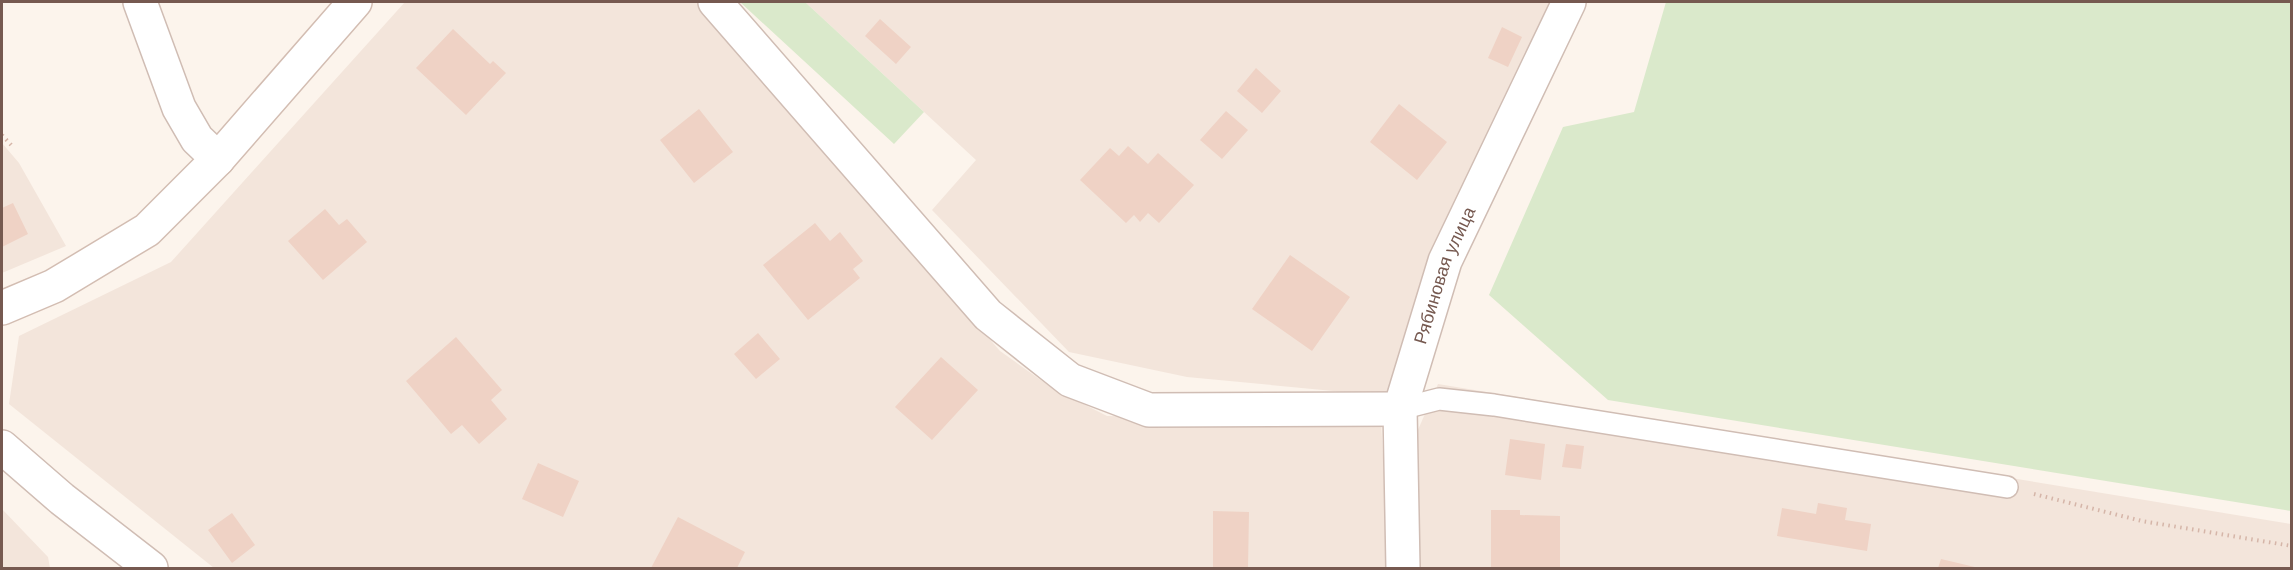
<svg xmlns="http://www.w3.org/2000/svg" width="2293" height="570" font-family="Helvetica,sans-serif">
  <style>
    .residential { fill: #f3e5db }
    .green { fill: #dae9cb }
    .building { fill: #efd2c5 }
    .lines { fill: none; stroke-linecap: round; stroke-linejoin: round }
    .lane-casing { stroke: #d0bdb4; stroke-width: 24 }
    .street-casing { stroke: #d0bdb4; stroke-width: 36 }
    .secondary-casing { stroke: #d3bdb2; stroke-width: 36 }
    .path { stroke: #d5b5a8; stroke-width: 4; stroke-dasharray: 1.5 4.5; stroke-linecap: butt }
    .lane { stroke: #fff; stroke-width: 21 }
    .street { stroke: #fff; stroke-width: 33 }
    .secondary { stroke: #fff; stroke-width: 33 }
    .labels { text-anchor: middle; dominant-baseline: central; stroke-width: 4.5; stroke-linejoin: round; paint-order: stroke }
    .street-label { font-size: 18px; fill: #765950; stroke: #fef8f3 }
  </style>
  <rect width="100%" height="100%" fill="#fcf4ec"/>
  <!-- residential -->
  <path class="residential" d="M405 2H696L1000 351 1052 388 1107 416 1381 420 1389 568H214L9 404 19 336 171 262Z
    M805 2H1557L1434 243 1386 396 1187 377 1069 352 932 210 976 160Z
    M2 143 19 163 66 246 2 273Z
    M1438 384 2291 524V568H1418L1414 439Z
    M2 509 48 557 50 568H2Z"/>
  <!-- green -->
  <path class="green" d="M740 2H805L924 112 894 144Z
    M1666 2H2291V511L1608 400 1489 295 1563 127 1634 112Z"/>
  <!-- building -->
  <path class="building" d="M880 19 911 47 896 64 865 36Z
    M1502 27 1522 37 1508 67 1488 58Z
    M453 29 490 64 493 61 506 73 466 115 416 68Z
    M1256 68 1281 91 1262 113 1237 91Z
    M1399 104 1447 142 1417 180 1370 142Z
    M699 109 733 152 694 183 660 140Z
    M1226 111 1248 130 1222 159 1200 140Z
    M1128 146 1148 164 1158 153 1194 185 1159 223 1148 213 1140 222 1134 215 1126 223 1080 180 1110 148 1119 156Z
    M13 203 28 234 2 247V208Z
    M325 209 339 225 347 219 367 242 323 280 288 241Z
    M815 223 830 241 840 232 863 261 853 269 860 278 808 320 763 265Z
    M1290 255 1350 297 1312 351 1252 309Z
    M758 333 780 359 756 379 734 354Z
    M456 337 502 390 491 400 507 419 479 444 462 425 451 434 406 381Z
    M941 357 978 390 932 440 895 407Z
    M1510 439 1545 444 1541 480 1505 475Z
    M1566 444 1584 446 1581 469 1562 467Z
    M538 463 579 481 563 517 522 499Z
    M1818 503 1847 508 1845 520 1871 524 1867 551 1777 536 1782 508 1816 514Z
    M1491 510H1520V515L1560 516V568H1491Z
    M1213 511 1249 512 1248 568H1213Z
    M232 513 255 545 232 563 208 530Z
    M678 517 745 552 737 568H651Z
    M1941 559 1979 568H1938Z"/>
  <g class="lines">
    <!-- lane casing -->
    <g class="lane-casing">
      <path id="lane" d="M1400 409 1439 399 1494 405 2007 487"/>
    </g>
    <!-- street casing -->
    <g class="street-casing">
      <g id="street">
        <path d="M140 2 179 108 197 139 218 159"/>
        <path d="M715 2 988 315 1070 380 1149 410 1400 409"/>
        <path d="M2 447 62 499 151 568"/>
        <path id="s1" d="M1403 568 1400 409 1445 261 1569 2"/>
      </g>
    </g>
    <!-- secondary casing -->
    <g class="secondary-casing">
      <path id="secondary" d="M2 308 54 286 147 230 218 159 355 2"/>
    </g>
    <!-- path -->
    <path class="path" d="M2 135 13 147
      M2034 494 2142 521 2292 546"/>
    <!-- lane -->
    <use href="#lane" class="lane"/>
    <!-- street -->
    <use href="#street" class="street"/>
    <!-- secondary -->
    <use href="#secondary" class="secondary"/>
  </g>
  <g class="labels">
    <!-- street labels -->
    <g class="street-label">
      <text stroke="none"><textPath href="#s1" startOffset="300">Рябиновая улица</textPath></text>
    </g>
  </g>
  <!-- border -->
  <rect width="2293" height="570" fill="none" stroke="#765950" stroke-width="6"/>
</svg>
